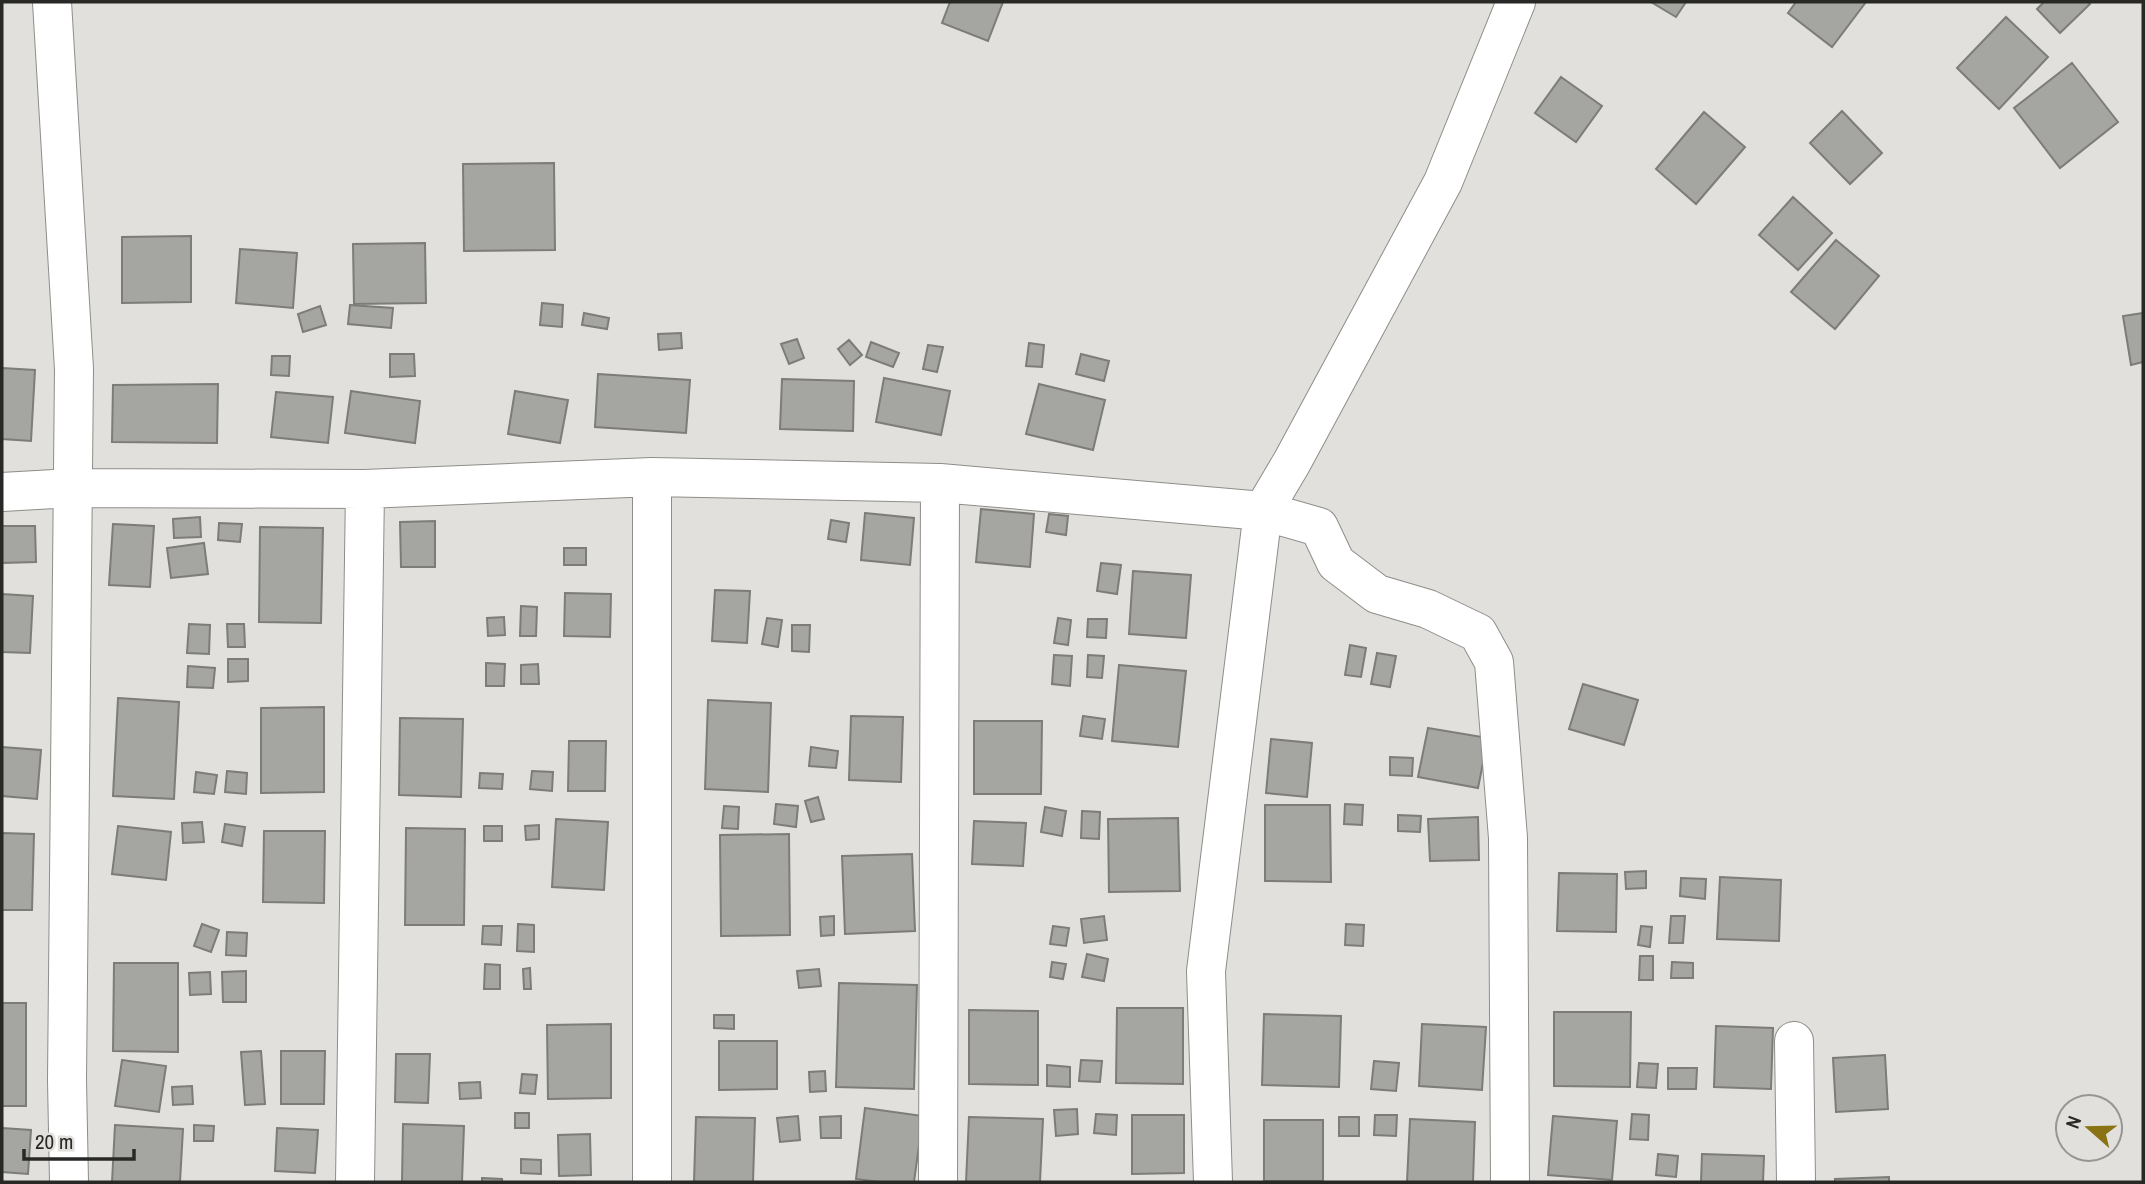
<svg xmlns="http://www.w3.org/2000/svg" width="2145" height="1184" font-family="'Archivo Narrow',sans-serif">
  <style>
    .building { fill: #a5a5a1; stroke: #7d7c78; stroke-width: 2 }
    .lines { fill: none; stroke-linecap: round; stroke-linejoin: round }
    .minor-casing { stroke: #8e8d89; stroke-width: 40 }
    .minor { stroke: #fff; stroke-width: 38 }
  </style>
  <rect width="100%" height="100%" fill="#e1e0dc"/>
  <!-- building -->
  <path class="building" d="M950 2H1003L988 41 942 23Z
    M1651 2H1686L1676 17Z
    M1796 2H1866L1832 47 1788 13Z
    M2044 2H2088L2090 4 2060 33 2037 9Z
    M2006 17 2048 57 1999 109 1957 68Z
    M2072 63 2118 122 2060 168 2014 108Z
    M1561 77 1602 106 1576 142 1535 113Z
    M1842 111 1882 153 1850 184 1810 143Z
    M1704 112 1745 147 1696 204 1656 169Z
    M554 163 555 250 464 251 463 164Z
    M1793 197 1832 233 1798 270 1759 235Z
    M191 236V302L122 303V237Z
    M1836 240 1879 276 1835 329 1791 292Z
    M425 243 426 303 354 304 353 244Z
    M240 249 297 253 293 308 236 303Z
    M542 303 563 305 562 327 540 325Z
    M350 305 393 308 391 328 348 324Z
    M320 306 326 325 303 332 298 314Z
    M584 313 609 318 607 329 582 325Z
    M2143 313V362L2131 365 2123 316Z
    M681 333 682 348 659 350 658 334Z
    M797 339 804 358 789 364 781 344Z
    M849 340 862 355 850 365 838 349Z
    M871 342 899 353 893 367 866 357Z
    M1029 343 1044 345 1042 367 1026 366Z
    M928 345 943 347 937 372 923 369Z
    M390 354H414L415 376 390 377Z
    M1081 354 1109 361 1104 381 1076 374Z
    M272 356H290L289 376 271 375Z
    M2 368 35 370 31 441 2 439Z
    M598 374 690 380 686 433 595 427Z
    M884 378 950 391 941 435 876 422Z
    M782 379 854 381 853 431 780 429Z
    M218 384 217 443 112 442 113 385Z
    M1039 384 1105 400 1093 450 1026 434Z
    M351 391 420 401 415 443 345 433Z
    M515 391 568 400 560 443 508 434Z
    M276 392 333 397 328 443 271 437Z
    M981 509 1034 514 1030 567 976 562Z
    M865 513 914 518 910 565 861 560Z
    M1049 514 1068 516 1066 535 1046 532Z
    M200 517 201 537 174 538 173 519Z
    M831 520 849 523 846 542 828 539Z
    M435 521V567H401L400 522Z
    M219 523 242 524 240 542 218 540Z
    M113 524 154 526 150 587 109 585Z
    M2 526H35L36 562 2 563Z
    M260 527 323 528 321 623 259 622Z
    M204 543 208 574 171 578 167 548Z
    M564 548H586V565H564Z
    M1101 563 1121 565 1117 594 1097 591Z
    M1133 571 1191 575 1186 638 1129 634Z
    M715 590 750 591 747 643 712 641Z
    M565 593 611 594 610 637 564 636Z
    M2 594 33 596 30 653 2 652Z
    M521 606 537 607 536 636H520Z
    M504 617 505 635 488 636 487 618Z
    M767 618 782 620 778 647 762 644Z
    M1058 618 1071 620 1068 645 1054 643Z
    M1088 619H1107L1106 638 1087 637Z
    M189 624 210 625 209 654 187 653Z
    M227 624H244L245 647H228Z
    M792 625H810L809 652 792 651Z
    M1350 645 1366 648 1361 677 1345 675Z
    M1377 653 1396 656 1390 687 1371 684Z
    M1054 655 1072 656 1070 686 1052 684Z
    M1088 655 1104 656 1102 678 1087 677Z
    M228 659H248V681L228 682Z
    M486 663 505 664 504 686H486Z
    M538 664 539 684H521V665Z
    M1119 665 1186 671 1178 747 1112 741Z
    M188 666 215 668 213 688 187 687Z
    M1583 684 1638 700 1624 745 1569 729Z
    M118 698 179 702 174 799 113 796Z
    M708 700 771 703 768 792 705 789Z
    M324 707V792L261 793V708Z
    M851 716 903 717 901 782 849 780Z
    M1083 716 1105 719 1102 739 1080 736Z
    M400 718 463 719 461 797 399 795Z
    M974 721H1042L1041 794H974Z
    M1428 728 1488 738 1478 788 1418 777Z
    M1271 739 1312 743 1307 797 1266 793Z
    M569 741H606L605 791H568Z
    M2 747 41 750 37 799 2 796Z
    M811 747 838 751 836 768 809 766Z
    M1390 757 1413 758 1412 776 1390 775Z
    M227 771 247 773 246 794 225 792Z
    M532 771 553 772 552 791 530 789Z
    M196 772 217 775 214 794 194 792Z
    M480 773 503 774 502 789 479 788Z
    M818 797 824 819 811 822 805 801Z
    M776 804 798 806 796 827 774 824Z
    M1345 804 1363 805 1362 825 1344 824Z
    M1265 805H1330L1331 882 1265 881Z
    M724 806 739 807 738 829 722 828Z
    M1045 807 1066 811 1062 836 1041 832Z
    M1082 811 1100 812 1099 839 1081 838Z
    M1398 815 1421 816 1420 832 1398 831Z
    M1478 817 1479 860 1430 861 1428 819Z
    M1178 818 1180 891 1109 892 1108 819Z
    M556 819 608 822 604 890 552 887Z
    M974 821 1026 823 1023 866 972 864Z
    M202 822 204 842 183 843 182 823Z
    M225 824 245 827 242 846 222 842Z
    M539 825V839L526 840 525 826Z
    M118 826 171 832 166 880 112 874Z
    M484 826H502V841H484Z
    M406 828 465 829 464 925H405Z
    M264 831H325L324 903 263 902Z
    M2 833 34 834 32 910H2Z
    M789 834 790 935 721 936 720 835Z
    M912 854 915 931 845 934 842 856Z
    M1646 871V888L1626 889 1625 872Z
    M1559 873 1617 874 1616 932 1557 931Z
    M1720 877 1781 880 1779 941 1717 939Z
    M1681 878 1706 879 1705 899 1680 896Z
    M834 916V935L821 936 820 917Z
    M1104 916 1107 940 1084 943 1081 919Z
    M1671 916H1685L1683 943H1669Z
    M202 924 219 930 211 952 194 946Z
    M518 924 534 925V952L517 951Z
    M1346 924 1364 925 1363 946 1345 945Z
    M483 926H502L501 945 482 944Z
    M1053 926 1069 928 1066 946 1050 944Z
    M1641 926 1652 927 1650 947 1638 945Z
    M227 932 247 933 246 956 226 955Z
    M1087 954 1108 959 1104 981 1082 977Z
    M1640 956H1653V980H1639Z
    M1052 962 1066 964 1063 979 1050 977Z
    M1672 962 1693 963V978H1671Z
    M114 963H178V1052L113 1051Z
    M485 964 500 965V989H484Z
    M530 968 531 989H524L523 969Z
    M819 969 821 986 799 988 797 971Z
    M246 971V1002H223L222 972Z
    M210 972 211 994 190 995 189 973Z
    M839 983 917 985 914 1089 836 1087Z
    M2 1003H26V1106H2Z
    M1117 1008H1183V1084L1116 1083Z
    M969 1010 1038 1011V1085L969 1084Z
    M1554 1012H1631L1630 1087 1554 1086Z
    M1264 1014 1341 1016 1339 1087 1262 1085Z
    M714 1015H734V1029L714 1028Z
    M611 1024V1098L548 1099 547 1025Z
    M1422 1024 1486 1027 1482 1090 1419 1086Z
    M1716 1026 1773 1028 1771 1089 1714 1087Z
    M719 1041H777V1089L719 1090Z
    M261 1051 265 1104 245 1105 241 1052Z
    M281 1051H325L324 1104H281Z
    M396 1054H430L428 1103 395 1102Z
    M1885 1055 1888 1109 1836 1112 1833 1058Z
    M122 1060 166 1066 159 1112 115 1106Z
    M1081 1060 1102 1061 1100 1082 1079 1081Z
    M1374 1061 1399 1063 1396 1091 1371 1089Z
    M1639 1063 1658 1064 1656 1088 1637 1087Z
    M1047 1065 1070 1067V1087L1047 1086Z
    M1668 1068H1697L1696 1089H1668Z
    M825 1071 826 1091 810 1092 809 1072Z
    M522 1074 537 1075 535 1094 520 1093Z
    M480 1082 481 1098 460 1099 459 1083Z
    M192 1086 193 1104 173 1105 172 1087Z
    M865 1108 923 1116 914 1182H880L856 1179Z
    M1077 1109 1078 1134 1056 1136 1054 1110Z
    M515 1113H529V1128H515Z
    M1096 1114 1117 1115 1116 1135 1094 1133Z
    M1632 1114 1649 1115 1648 1140 1630 1139Z
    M1132 1115H1184V1173L1132 1174Z
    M1375 1115H1397L1396 1136 1374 1135Z
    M798 1116 800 1140 780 1142 777 1118Z
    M841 1116V1138H821L820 1117Z
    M1553 1116 1617 1121 1612 1180 1548 1175Z
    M696 1117 755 1118 753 1182H694Z
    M969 1117 1043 1119 1040 1182H966Z
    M1339 1117H1359V1136H1339Z
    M1410 1119 1475 1122 1473 1182H1407Z
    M1264 1120H1323V1181H1264Z
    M403 1124 464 1126 462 1182H402Z
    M115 1125 183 1129 180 1182H112Z
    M194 1125 214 1126 213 1141H194Z
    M2 1128 31 1130 28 1174 2 1172Z
    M277 1128 318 1130 315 1173 275 1171Z
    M590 1134 591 1175 559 1176 558 1135Z
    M1658 1154 1678 1156 1676 1177 1656 1175Z
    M1702 1154 1764 1156 1763 1182H1701Z
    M521 1159 541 1160V1174L521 1173Z
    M1889 1177V1182H1835V1179Z
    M482 1178 502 1179V1182H482Z"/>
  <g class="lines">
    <!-- minor casing -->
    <g class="minor-casing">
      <path id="minor" d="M52 2 74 369 67 1080 69 1182
        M652 477V1182
        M2 492 72 488 365 489 652 477 940 483 1263 511 1292 462 1443 182 1516 2
        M1794 1041 1796 1182
        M355 1182 365 489
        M938 1182 940 483
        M1213 1182 1206 971 1263 511 1319 527 1336 563 1377 594 1428 609 1478 633 1494 662 1508 838 1510 1182"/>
    </g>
    <!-- minor -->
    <use href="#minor" class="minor"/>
  </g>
  <!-- border -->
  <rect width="2145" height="1184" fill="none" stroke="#282826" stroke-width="7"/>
  <!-- north arrow -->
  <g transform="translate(2089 1128) rotate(290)"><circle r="33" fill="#e1e0dc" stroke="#979693" stroke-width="2"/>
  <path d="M0-5L12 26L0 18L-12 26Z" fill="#897315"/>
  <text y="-10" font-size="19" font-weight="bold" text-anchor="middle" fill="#282826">N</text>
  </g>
  <!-- scale -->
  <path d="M24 1149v10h110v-10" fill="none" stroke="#282826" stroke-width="3.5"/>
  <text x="35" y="1149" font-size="21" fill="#282826" stroke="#e1e0dc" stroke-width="5" paint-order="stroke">20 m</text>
</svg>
